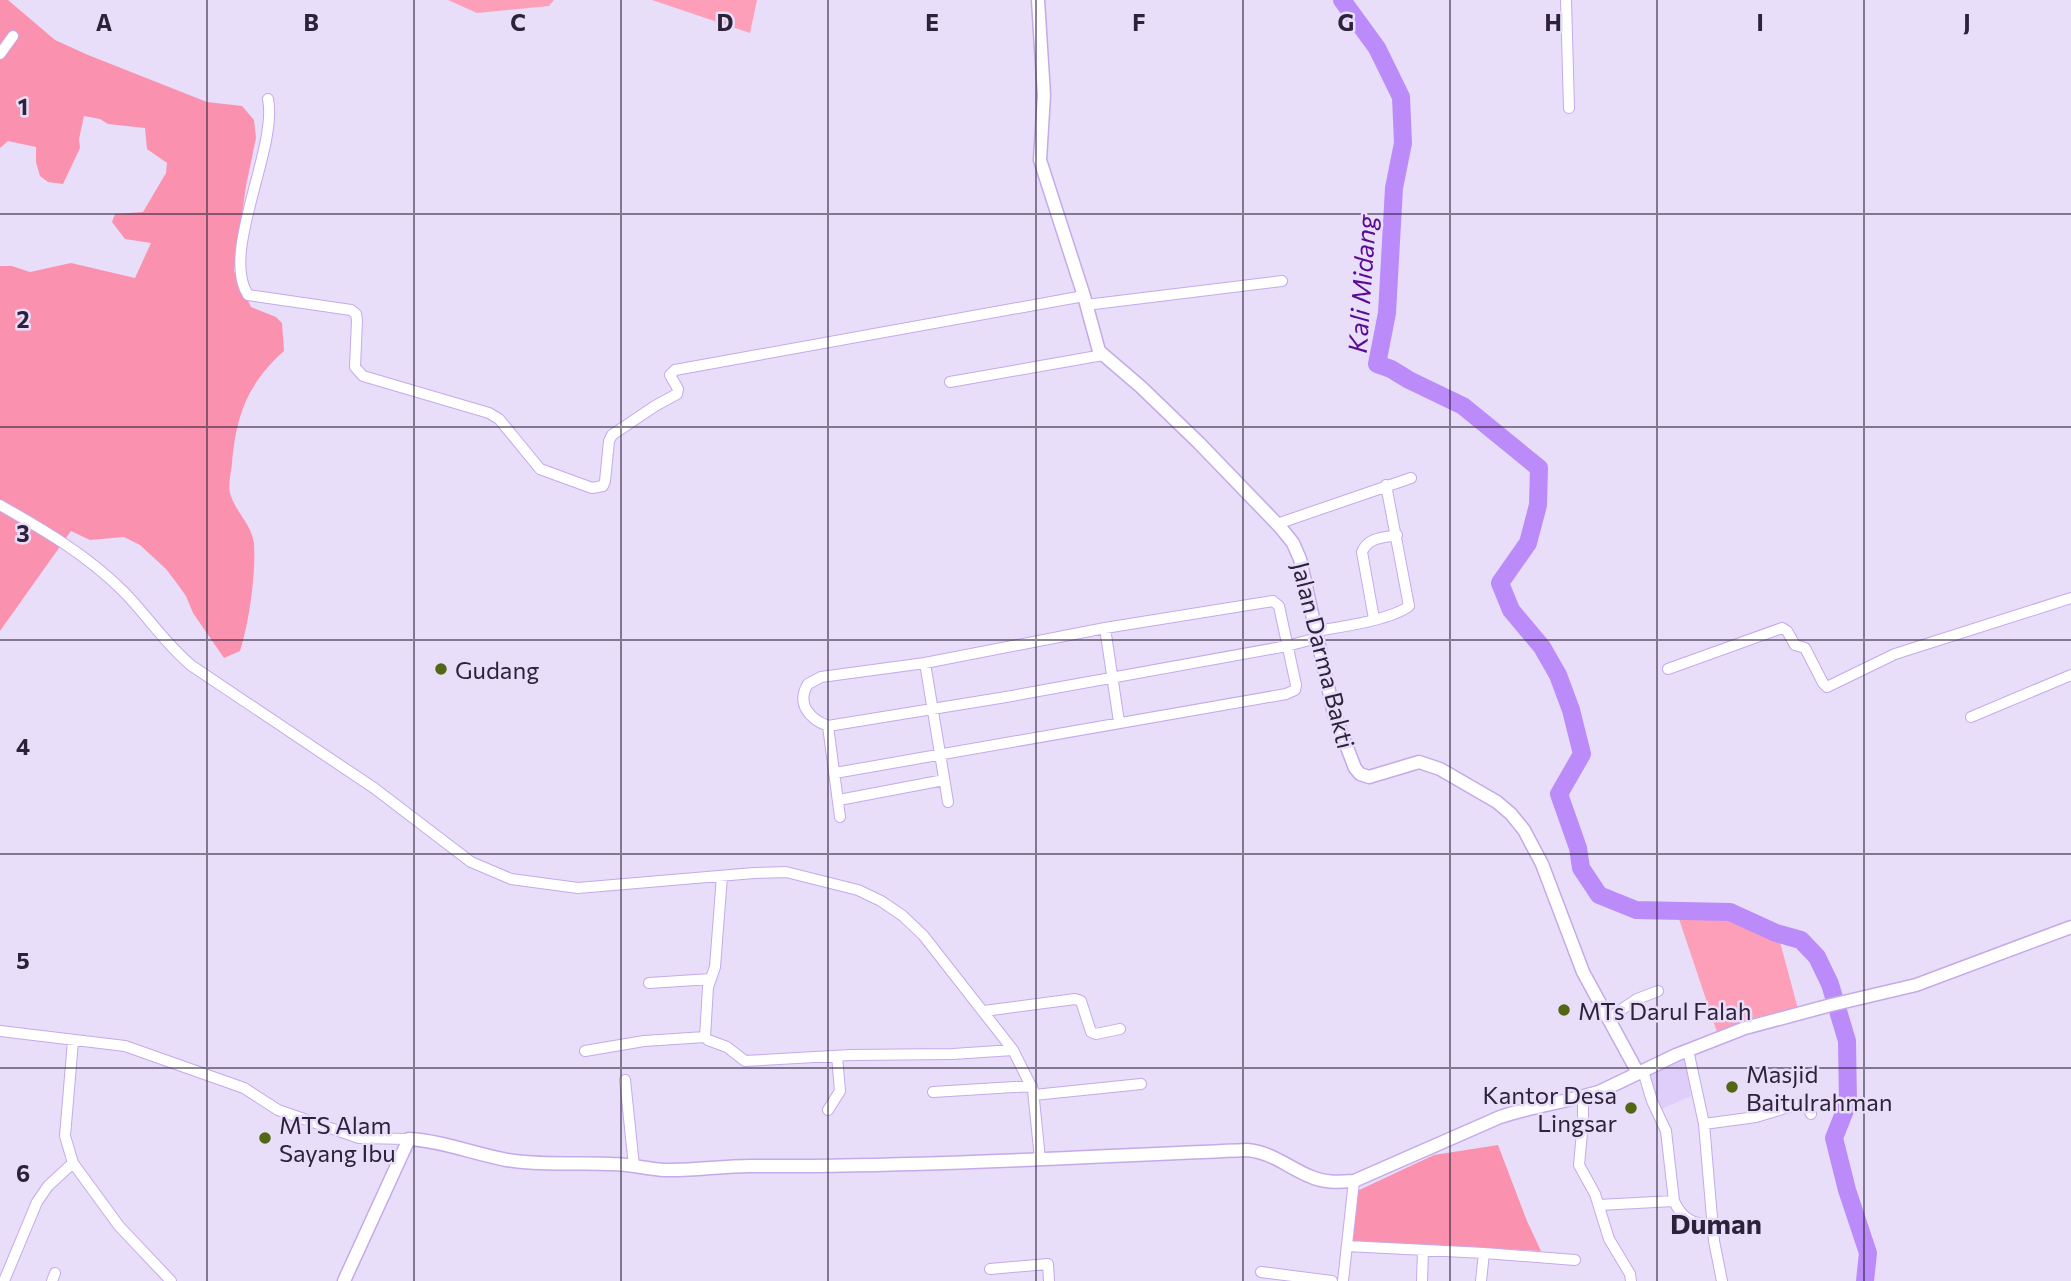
<svg xmlns="http://www.w3.org/2000/svg" width="2071" height="1281" font-family="Commissioner,sans-serif">
  <style>
    .built { fill: #dfcefa }
    .green { fill: #fd9fb8 }
    .forest { fill: #fa91ae }
    .lines { fill: none; stroke-linecap: round; stroke-linejoin: round }
    .river { stroke: #bc8bfa; stroke-width: 18 }
    .minor-casing { stroke: #c4aae9; stroke-width: 12 }
    .tertiary-casing { stroke: #c4aae9; stroke-width: 15 }
    .minor { stroke: #fff; stroke-width: 10 }
    .tertiary { stroke: #fff; stroke-width: 12 }
    .grid { fill: none; stroke: #2d223b; stroke-width: 2; stroke-opacity: 0.55 }
    .poi-dot { fill: #526613; stroke: #e8def9; stroke-width: 2.5 }
    .labels { text-anchor: middle; dominant-baseline: central; stroke-width: 5; stroke-linejoin: round; paint-order: stroke }
    .street-label { font-size: 24px; fill: #2d223b; stroke: #e8def9 }
    .poi-label { font-size: 24px; fill: #2d223b; stroke: #e8def9; text-anchor: start }
    .water-label { font-size: 26px; font-style: italic; fill: #5a0b94; stroke: #e8def9 }
    .quarter-label { font-size: 28px; font-weight: bold; fill: #2d223b; stroke: #e8def9 }
    .grid-label { font-size: 23px; text-anchor: middle; font-weight: bold; fill: #2d223b; stroke: #e8def9; stroke-width: 5; stroke-linejoin: round; paint-order: stroke }
  </style>
  <rect width="100%" height="100%" fill="#e8def9"/>
  <!-- built -->
  <path class="built" d="M1686 1059 1691 1096 1657 1111 1649 1076Z"/>
  <!-- green -->
  <path class="green" d="M448 0H554L549 6 477 13Z
    M652 0H757L750 33Z
    M1678 916 1731 917 1779 938 1798 1009 1717 1032Z"/>
  <!-- forest -->
  <path class="forest" d="M0 0H8L55 40 88 55 207 102 242 106 254 120 256 138 246 186 234 271 251 307 276 317 282 323 284 351C247 384 236 416 232 464 231 474 227 487 231 496 237 514 252 525 254 544 256 574 249 623 240 651L224 658 193 613 186 596 176 582 166 569 140 545 124 537 90 540 71 531 0 631V266H12L30 272 71 263 135 278 151 243 125 239 112 222 115 214 143 212 166 173 167 163 147 149 145 128 108 124 100 119 84 116 79 139 80 148 63 184 48 182 40 176 36 162V147L8 141 0 148Z
    M1498 1145 1527 1221 1541 1251 1348 1241 1357 1191 1434 1155Z"/>
  <g class="lines">
    <!-- river -->
    <path class="river" d="M1342 0 1377 48 1401 97 1403 143 1394 188 1387 313 1377 364 1391 369 1409 380 1463 406 1539 468 1538 505 1528 543 1500 583 1511 610 1542 647 1558 675 1571 710 1582 754 1559 794 1578 848 1581 868 1599 895 1636 910 1730 912 1776 933 1801 940 1817 957 1830 984 1847 1041 1848 1103 1834 1138 1847 1190 1868 1253 1865 1281"/>
    <!-- minor casing -->
    <g class="minor-casing">
      <path id="minor" d="M1566 0 1569 108
        M0 54 13 36
        M268 99C278 148 220 253 248 295L351 310 356 314 357 320 355 367 363 376 489 413 499 419 540 469 592 488 603 486 605 481 609 441 612 435 655 406 677 394 678 389 670 375 675 370 1084 296
        M1086 305 1282 281
        M950 382 1103 355
        M0 505C44 530 87 555 123 591 147 615 165 644 192 666L374 788 471 862 511 879 578 888 754 873 786 872 858 890 881 901 903 916 923 935 1013 1050 1033 1090 1040 1159
        M1277 524 1411 478
        M1374 619 1362 552C1368 537 1383 538 1397 535
        M1105 628 1119 722
        M1316 631C1340 627 1391 620 1409 606L1386 485
        M925 663 948 802
        M1668 669 1782 628 1787 631 1795 645 1805 648 1823 683 1827 687 1895 654 2071 598
        M1971 717 2071 675
        M828 726 840 817
        M835 773 1286 694 1295 690 1296 685 1279 606 1273 601 1105 628 925 663 821 677 808 684C796 703 809 719 828 726L1006 697 1287 646 1317 638
        M839 800 944 780
        M649 983 711 979
        M984 1011 1075 999 1081 1001 1091 1032 1096 1034 1120 1029
        M1609 1018 1637 999 1658 991
        M0 1031 125 1046 244 1088 278 1110 359 1138 409 1139
        M705 1037 708 987 715 967 722 876
        M73 1041 65 1136 73 1163 119 1226 171 1281
        M1688 1050 1704 1124 1714 1241 1722 1281
        M585 1051 644 1041 705 1037 708 1040 727 1047 745 1061 850 1055 953 1054 1013 1050
        M1643 1071 1652 1101 1666 1131 1674 1201
        M625 1080 634 1166
        M933 1092 1032 1086
        M1034 1095 1141 1084
        M1583 1097V1122L1579 1165 1595 1194 1609 1239 1630 1274 1631 1281
        M828 1110 840 1091 837 1056
        M1704 1124 1756 1117 1802 1103H1806L1811 1114
        M1599 1205 1674 1201C1682 1219 1694 1225 1713 1224
        M1347 1246 1484 1253 1575 1260
        M990 1269 1048 1264 1049 1281
        M1261 1272 1332 1281
        M4 1281 37 1202 48 1186 73 1163
        M52 1281 55 1273
        M1343 1281 1354 1181
        M1422 1281 1423 1250
        M1481 1281 1484 1253"/>
    </g>
    <!-- tertiary casing -->
    <g class="tertiary-casing">
      <path id="tertiary" d="M1038 0 1044 95 1040 160 1084 296 1099 351 1141 387 1199 443 1281 528 1293 543 1300 559 1334 714 1355 768 1360 774 1369 777 1419 762 1440 769 1497 802 1511 814 1524 830 1542 864 1583 972 1638 1073
        M344 1281 409 1139C443 1141 474 1154 507 1160 542 1166 577 1162 612 1164 630 1164 647 1169 665 1170 693 1171 721 1166 750 1166 915 1167 1081 1157 1247 1150 1271 1152 1288 1167 1309 1176 1324 1183 1338 1182 1354 1181L1500 1117C1533 1106 1568 1102 1601 1091L1676 1055 1745 1028 1831 1005 1916 985 2071 927"/>
    </g>
    <!-- minor -->
    <use href="#minor" class="minor"/>
    <!-- tertiary -->
    <use href="#tertiary" class="tertiary"/>
  </g>
  <!-- grid -->
  <path class="grid" d="M207 0V1281M414 0V1281M621 0V1281M828 0V1281M1036 0V1281M1243 0V1281M1450 0V1281M1657 0V1281M1864 0V1281M0 214H2071M0 427H2071M0 640H2071M0 854H2071M0 1068H2071"/>
  <!-- markers -->
  <g class="poi-dot">
    <circle cx="441" cy="669" r="7"/>
    <circle cx="1564" cy="1010" r="7"/>
    <circle cx="1732" cy="1087" r="7"/>
    <circle cx="1631" cy="1108" r="7"/>
    <circle cx="265" cy="1138" r="7"/>
  </g>
  <g class="labels">
    <!-- street labels -->
    <g class="street-label">
      <text transform="translate(1324 655) rotate(76)">Jalan Darma Bakti</text>
    </g>
    <!-- poi labels -->
    <g class="poi-label">
      <text x="455" y="669">Gudang</text>
      <text x="1578" y="1010">MTs Darul Falah</text>
      <text x="1746" y="1073">Masjid<tspan x="1746" dy="28">Baitulrahman</tspan></text>
      <text x="1617" y="1094" text-anchor="end">Kantor Desa<tspan x="1617" dy="28">Lingsar</tspan></text>
      <text x="279" y="1124">MTS Alam<tspan x="279" dy="28">Sayang Ibu</tspan></text>
    </g>
    <!-- water labels -->
    <g class="water-label">
      <text transform="translate(1361 284) rotate(-86)">Kali Midang</text>
    </g>
    <!-- quarter labels -->
    <g class="quarter-label">
      <text x="1716" y="1223">Duman</text>
    </g>
  </g>
  <g class="grid-label">
    <text x="104" y="31">A</text>
    <text x="311" y="31">B</text>
    <text x="518" y="31">C</text>
    <text x="725" y="31">D</text>
    <text x="932" y="31">E</text>
    <text x="1139" y="31">F</text>
    <text x="1346" y="31">G</text>
    <text x="1553" y="31">H</text>
    <text x="1760" y="31">I</text>
    <text x="1967" y="31">J</text>
    <text x="23" y="115">1</text>
    <text x="23" y="328">2</text>
    <text x="23" y="542">3</text>
    <text x="23" y="755">4</text>
    <text x="23" y="969">5</text>
    <text x="23" y="1182">6</text>
  </g>
</svg>
